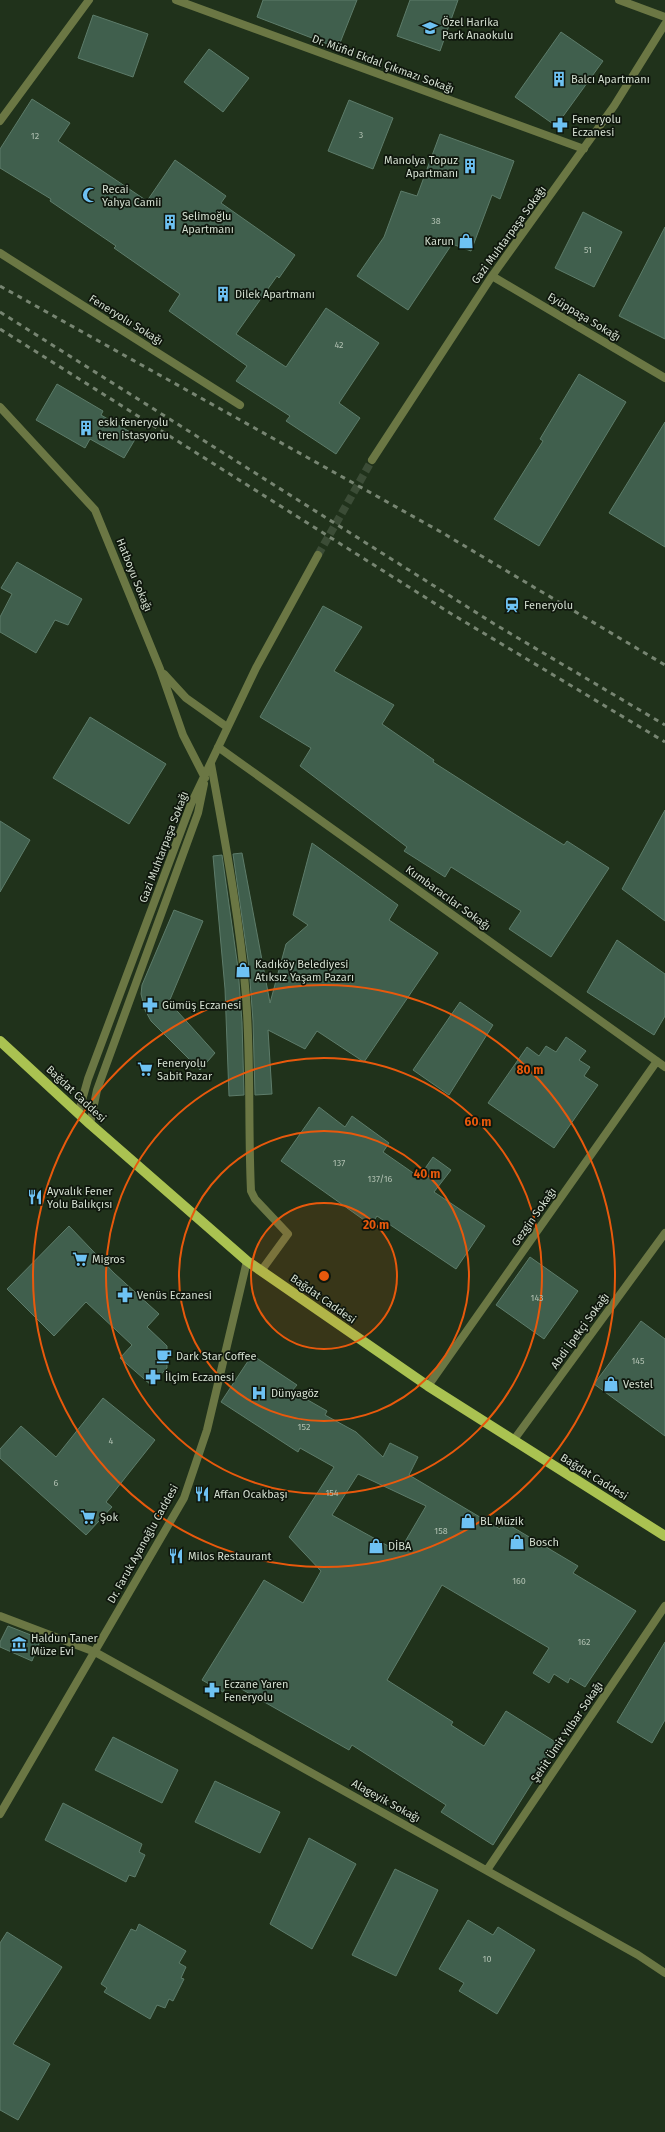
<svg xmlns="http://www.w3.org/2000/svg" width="665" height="2132" font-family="'Fira Sans',sans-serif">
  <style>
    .building { fill: #405f4d; stroke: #5d7c6a; fill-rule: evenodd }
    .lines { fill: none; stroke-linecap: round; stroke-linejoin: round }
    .minor-tunnel { stroke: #3b4c36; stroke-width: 8; stroke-dasharray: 8 4; stroke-linecap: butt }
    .pedestrian { stroke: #6b7744; stroke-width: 8 }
    .minor { stroke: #6b7744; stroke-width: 8 }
    .tertiary { stroke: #6b7744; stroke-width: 8 }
    .primary { stroke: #aac251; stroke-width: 10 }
    .rail { stroke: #778572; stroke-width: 3; stroke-dasharray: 5 5; stroke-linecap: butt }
    .ring { fill: none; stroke: #e8590c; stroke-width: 2 }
    .labels { text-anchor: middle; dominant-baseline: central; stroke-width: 3.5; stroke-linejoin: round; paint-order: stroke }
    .number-label { font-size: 9px; fill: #afbfb0 }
    .poi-label { font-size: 11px; fill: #d4dfd1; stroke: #0f170d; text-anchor: start }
    .street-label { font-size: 11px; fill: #d4dfd1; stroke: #0f170d }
    .centre { fill: #e8590c; stroke: #0f170d; stroke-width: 2 }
    .ring-label { font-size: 12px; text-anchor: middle; font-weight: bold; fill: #e8590c; stroke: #0f170d; stroke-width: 3.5; stroke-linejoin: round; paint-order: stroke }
  </style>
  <rect width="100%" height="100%" fill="#20321b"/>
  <!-- building -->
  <path class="building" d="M263 0H357L338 48 257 17Z
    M410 0H458L440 51 397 36Z
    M93 15 148 34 133 77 78 58Z
    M561 32 603 61 556 126 515 97Z
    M209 49 249 78 223 112 184 82Z
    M32 99 70 123 58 141 147 201 175 160 226 196 221 203 295 255 279 278 277 276 236 334 286 367 326 308 379 343 339 403 360 418 336 454 286 421 290 416 236 381 247 366 169 311 180 294 114 248 116 246 50 201 51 199 0 168V149Z
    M349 100 393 118 373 169 328 151Z
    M440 134 514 161 500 199 492 195 471 251 452 244 408 310 357 276 384 237 401 191 417 196Z
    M583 212 622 232 594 287 555 268Z
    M665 227V339L619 316Z
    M579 374 626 402 539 546 494 519 543 441 540 439Z
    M57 384 103 411 101 415 137 436 124 458 90 439 85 448 36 420Z
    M665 422V547L609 513Z
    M17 562 82 599 68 625 55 620 36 653 0 632V617L12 594 1 588Z
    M323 606 362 627 334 671 394 705 382 724 434 760 433 762 508 810 564 845 567 841 609 868 551 957 509 929 521 911 451 867 445 877 404 851 407 847 300 766 311 748 260 717Z
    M90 717 166 764 129 824 53 778Z
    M665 810V921L622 889Z
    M0 821 30 840 0 892Z
    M312 843 398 905 389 920 438 953 364 1062 317 1031 305 1049 268 1030 272 1094 255 1095 253 1021 249 967 233 854 242 853 270 1003 286 944 308 925 293 915Z
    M222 855 238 968 242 1022 244 1095 229 1096 225 989 213 856Z
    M174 910 203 921 169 1002 215 1053 200 1070 151 1021 145 1010 141 994 142 985Z
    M617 940 665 974V1016L654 1035 587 992Z
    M460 1002 493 1025 449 1095 413 1070Z
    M566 1037 586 1051 579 1060 590 1067 584 1076 598 1085 554 1148 488 1103 527 1047 539 1056 546 1046 556 1052Z
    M319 1107 345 1127 352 1116 389 1143 383 1152 419 1177 433 1157 451 1170 434 1192 485 1226 456 1269 377 1216 371 1225 281 1161Z
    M69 1226 114 1273 159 1314 147 1327 167 1346V1368L151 1385 120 1358 132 1345 86 1302 54 1336 7 1289Z
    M530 1257 578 1291 544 1339 496 1305Z
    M641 1321 665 1339V1436L594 1384Z
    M252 1355 297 1385 292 1391 327 1411 325 1415 356 1432 383 1457 390 1443 418 1457 409 1475 500 1529 504 1522 578 1566 573 1573 636 1611 585 1687 570 1678 568 1683 554 1674 549 1683 533 1673 549 1648 442 1585 387 1680 453 1722 451 1725 484 1746 506 1711 557 1743 493 1845 441 1812 446 1805 352 1745 349 1750 229 1682 223 1692 202 1680 264 1580 303 1603 321 1571 289 1537 334 1467 300 1448 298 1452 221 1402ZM358 1474 426 1506 399 1552 332 1515Z
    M103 1398 155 1440 106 1502 112 1507 86 1535 0 1458V1449L21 1426 56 1457Z
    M8 1626 41 1639 32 1661 0 1647V1642Z
    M665 1642V1720L652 1743 617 1722Z
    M113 1737 178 1770 162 1803 95 1770Z
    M215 1781 280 1812 260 1853 195 1822Z
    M63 1803 142 1844 139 1852 145 1855 135 1877 129 1875 126 1882 45 1840Z
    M309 1838 356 1864 312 1949 270 1924Z
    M395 1869 438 1890 396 1976 352 1955Z
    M468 1920 493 1935 498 1927 535 1950 497 2014 459 1991 464 1983 439 1969Z
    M139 1924 186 1951 179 1963 186 1967 181 1978 184 1979 173 2001 169 1999 165 2008 157 2005 150 2019 104 1992 107 1988 101 1984 131 1929 136 1931Z
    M7 1932 62 1967 13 2044 50 2064 18 2120 0 2110V1943Z"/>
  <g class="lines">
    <!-- minor-tunnel -->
    <path class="minor-tunnel" d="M318 555 372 460"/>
    <!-- pedestrian -->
    <path class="pedestrian" d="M211 764C225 841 240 919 246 997 251 1062 248 1127 251 1191L255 1199 288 1234 261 1271"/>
    <!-- minor -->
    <path class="minor" d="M176 0 584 149
      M619 0 665 17
      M0 121 89 0
      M0 253 240 405
      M492 276 665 378
      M0 407 95 510 160 669 183 735 205 778
      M372 460 492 276 614 106 665 24
      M164 674 186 698 227 727
      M218 747 665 1067
      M79 1111 88 1079 191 804 256 668 318 555
      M90 1124 97 1090 198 813 204 784
      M428 1386 657 1061
      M513 1441 665 1233
      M0 1616 95 1652 638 1955 665 1973
      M487 1870 665 1606"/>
    <!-- tertiary -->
    <path class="tertiary" d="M0 1814 184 1498 207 1430 247 1261"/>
    <!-- primary -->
    <path class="primary" d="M0 1041 90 1124 247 1261 428 1386 665 1536"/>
    <!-- rail -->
    <path class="rail" d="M0 286 441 532 665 665
      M0 312 496 625 665 725
      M0 329 450 613 665 742"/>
  </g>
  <!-- distance rings -->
  <circle cx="324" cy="1276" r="73" fill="#e8590c" fill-opacity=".12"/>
  <g class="ring">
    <circle cx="324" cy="1276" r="73"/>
    <circle cx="324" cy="1276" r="145"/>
    <circle cx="324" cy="1276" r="218"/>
    <circle cx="324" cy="1276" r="291"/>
  </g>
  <!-- icons -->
  <defs>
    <g id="school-bare" transform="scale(1.2)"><path d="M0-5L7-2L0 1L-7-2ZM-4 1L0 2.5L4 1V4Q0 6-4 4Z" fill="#6ec2f3" stroke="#0f170d" stroke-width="2.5" paint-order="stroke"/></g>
    <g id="building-bare" transform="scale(1.2)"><path d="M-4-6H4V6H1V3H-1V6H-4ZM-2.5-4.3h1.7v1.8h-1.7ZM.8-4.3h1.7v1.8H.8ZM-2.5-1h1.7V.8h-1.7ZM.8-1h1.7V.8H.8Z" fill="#6ec2f3" stroke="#0f170d" stroke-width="2.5" paint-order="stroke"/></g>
    <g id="pharmacy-bare" transform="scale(1.2)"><path d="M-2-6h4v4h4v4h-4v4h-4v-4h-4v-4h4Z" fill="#6ec2f3" stroke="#0f170d" stroke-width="2.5" paint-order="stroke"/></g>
    <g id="mosque-bare" transform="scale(1.2)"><path d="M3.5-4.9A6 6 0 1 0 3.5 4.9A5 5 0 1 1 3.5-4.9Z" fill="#6ec2f3" stroke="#0f170d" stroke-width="2.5" paint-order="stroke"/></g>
    <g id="shop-bare" transform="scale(1.2)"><path d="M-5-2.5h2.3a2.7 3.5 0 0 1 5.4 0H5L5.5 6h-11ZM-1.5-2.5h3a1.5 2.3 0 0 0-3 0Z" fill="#6ec2f3" stroke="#0f170d" stroke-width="2.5" paint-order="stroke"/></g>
    <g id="station-bare" transform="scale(1.2)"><path d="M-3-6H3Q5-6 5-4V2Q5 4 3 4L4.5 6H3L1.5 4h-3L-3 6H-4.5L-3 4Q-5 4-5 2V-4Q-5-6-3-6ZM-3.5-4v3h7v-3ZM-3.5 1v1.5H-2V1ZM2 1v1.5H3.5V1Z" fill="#6ec2f3" stroke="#0f170d" stroke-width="2.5" paint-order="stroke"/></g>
    <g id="supermarket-bare" transform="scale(1.2)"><path d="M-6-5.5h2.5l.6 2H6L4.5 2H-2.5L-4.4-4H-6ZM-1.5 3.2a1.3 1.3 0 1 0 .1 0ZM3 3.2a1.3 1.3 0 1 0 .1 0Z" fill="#6ec2f3" stroke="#0f170d" stroke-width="2.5" paint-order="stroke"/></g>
    <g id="restaurant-bare" transform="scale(1.2)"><path d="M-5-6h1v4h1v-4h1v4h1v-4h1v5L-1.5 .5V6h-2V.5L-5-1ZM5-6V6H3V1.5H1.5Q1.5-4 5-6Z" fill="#6ec2f3" stroke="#0f170d" stroke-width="2.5" paint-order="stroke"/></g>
    <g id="cafe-bare" transform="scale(1.2)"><path d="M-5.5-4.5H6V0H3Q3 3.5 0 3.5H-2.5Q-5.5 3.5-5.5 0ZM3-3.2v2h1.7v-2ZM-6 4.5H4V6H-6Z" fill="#6ec2f3" stroke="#0f170d" stroke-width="2.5" paint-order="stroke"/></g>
    <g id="hospital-bare" transform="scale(1.2)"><path d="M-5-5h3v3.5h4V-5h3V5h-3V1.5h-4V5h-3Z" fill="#6ec2f3" stroke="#0f170d" stroke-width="2.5" paint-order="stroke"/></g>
    <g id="museum-bare" transform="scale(1.2)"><path d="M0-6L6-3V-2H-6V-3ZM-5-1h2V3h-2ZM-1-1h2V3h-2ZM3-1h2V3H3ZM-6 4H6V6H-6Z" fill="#6ec2f3" stroke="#0f170d" stroke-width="2.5" paint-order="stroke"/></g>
  </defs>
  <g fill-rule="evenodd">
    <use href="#school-bare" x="430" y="28"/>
    <use href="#building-bare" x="559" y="79"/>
    <use href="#pharmacy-bare" x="560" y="125"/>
    <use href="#building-bare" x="470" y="166"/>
    <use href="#mosque-bare" x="90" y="195"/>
    <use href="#building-bare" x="170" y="222"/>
    <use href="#shop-bare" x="466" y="241"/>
    <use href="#building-bare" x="223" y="294"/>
    <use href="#building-bare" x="86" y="428"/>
    <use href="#station-bare" x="512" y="605"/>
    <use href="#shop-bare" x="243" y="970"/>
    <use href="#pharmacy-bare" x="150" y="1005"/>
    <use href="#supermarket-bare" x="145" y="1069"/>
    <use href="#restaurant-bare" x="35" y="1197"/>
    <use href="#supermarket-bare" x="80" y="1259"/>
    <use href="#pharmacy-bare" x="125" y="1295"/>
    <use href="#cafe-bare" x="164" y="1356"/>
    <use href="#pharmacy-bare" x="153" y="1377"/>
    <use href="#shop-bare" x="611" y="1384"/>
    <use href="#hospital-bare" x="259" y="1393"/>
    <use href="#restaurant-bare" x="202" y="1494"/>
    <use href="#supermarket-bare" x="88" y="1517"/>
    <use href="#shop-bare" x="468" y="1521"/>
    <use href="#shop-bare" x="517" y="1542"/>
    <use href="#shop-bare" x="376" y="1546"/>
    <use href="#restaurant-bare" x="176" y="1556"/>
    <use href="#museum-bare" x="19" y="1644"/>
    <use href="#pharmacy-bare" x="212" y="1690"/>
  </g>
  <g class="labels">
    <!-- number labels -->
    <g class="number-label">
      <text x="361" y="135">3</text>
      <text x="35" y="136">12</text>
      <text x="436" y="221">38</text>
      <text x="588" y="250">51</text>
      <text x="339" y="345">42</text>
      <text x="339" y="1163">137</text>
      <text x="380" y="1179">137/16</text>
      <text x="537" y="1298">143</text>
      <text x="638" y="1361">145</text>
      <text x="304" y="1427">152</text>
      <text x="111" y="1441">4</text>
      <text x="56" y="1483">6</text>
      <text x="332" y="1493">154</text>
      <text x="441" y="1531">158</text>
      <text x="519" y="1581">160</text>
      <text x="584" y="1642">162</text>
      <text x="487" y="1959">10</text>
    </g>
    <!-- poi labels -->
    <g class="poi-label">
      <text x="442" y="22">Özel Harika<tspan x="442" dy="13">Park Anaokulu</tspan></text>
      <text x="571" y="79">Balcı Apartmanı</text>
      <text x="572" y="119">Feneryolu<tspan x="572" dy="13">Eczanesi</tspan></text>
      <text x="458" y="160" text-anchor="end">Manolya Topuz<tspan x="458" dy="13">Apartmanı</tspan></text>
      <text x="102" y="189">Recai<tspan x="102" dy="13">Yahya Camii</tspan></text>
      <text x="182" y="216">Selimoğlu<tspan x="182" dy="13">Apartmanı</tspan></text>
      <text x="454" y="241" text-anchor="end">Karun</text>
      <text x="235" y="294">Dilek Apartmanı</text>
      <text x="98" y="422">eski feneryolu<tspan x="98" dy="13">tren istasyonu</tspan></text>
      <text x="524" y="605">Feneryolu</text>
      <text x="255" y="964">Kadıköy Belediyesi<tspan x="255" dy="13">Atıksız Yaşam Pazarı</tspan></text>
      <text x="162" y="1005">Gümüş Eczanesi</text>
      <text x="157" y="1063">Feneryolu<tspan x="157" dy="13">Sabit Pazar</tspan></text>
      <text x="47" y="1191">Ayvalık Fener<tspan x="47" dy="13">Yolu Balıkçısı</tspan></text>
      <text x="92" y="1259">Migros</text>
      <text x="137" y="1295">Venüs Eczanesi</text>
      <text x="176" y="1356">Dark Star Coffee</text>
      <text x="165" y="1377">İlçim Eczanesi</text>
      <text x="623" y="1384">Vestel</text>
      <text x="271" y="1393">Dünyagöz</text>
      <text x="214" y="1494">Affan Ocakbaşı</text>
      <text x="100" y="1517">Şok</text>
      <text x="480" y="1521">BL Müzik</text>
      <text x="529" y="1542">Bosch</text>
      <text x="388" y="1546">DİBA</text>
      <text x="188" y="1556">Milos Restaurant</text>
      <text x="31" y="1638">Haldun Taner<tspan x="31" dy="13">Müze Evi</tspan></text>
      <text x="224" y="1684">Eczane Yaren<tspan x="224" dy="13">Feneryolu</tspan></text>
    </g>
    <!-- street labels -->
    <g class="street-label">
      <text transform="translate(383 64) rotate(20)">Dr. Müfid Ekdal Çıkmazı Sokağı</text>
      <text transform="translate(509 235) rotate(-54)">Gazi Muhtarpaşa Sokağı</text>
      <text transform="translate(584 317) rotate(31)">Eyüppaşa Sokağı</text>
      <text transform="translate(126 320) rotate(32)">Feneryolu Sokağı</text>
      <text transform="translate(134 575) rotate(68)">Hatboyu Sokağı</text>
      <text transform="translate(164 847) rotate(-69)">Gazi Muhtarpaşa Sokağı</text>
      <text transform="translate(448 898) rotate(36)">Kumbaracılar Sokağı</text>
      <text transform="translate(76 1094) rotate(43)">Bağdat Caddesi</text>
      <text transform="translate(534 1217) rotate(-55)">Gezgin Sokağı</text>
      <text transform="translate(323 1299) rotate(35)">Bağdat Caddesi</text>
      <text transform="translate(580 1331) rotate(-54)">Abdi İpekçi Sokağı</text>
      <text transform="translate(594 1477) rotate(32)">Bağdat Caddesi</text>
      <text transform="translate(143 1544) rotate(-61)">Dr. Faruk Ayanoğlu Caddesi</text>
      <text transform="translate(567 1732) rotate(-56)">Şehit Ümit Yılbar Sokağı</text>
      <text transform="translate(386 1801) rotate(29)">Alageyik Sokağı</text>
    </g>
  </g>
  <circle cx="324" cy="1276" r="6" class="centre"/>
  <g class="ring-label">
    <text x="530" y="1074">80 m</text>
    <text x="478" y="1126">60 m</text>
    <text x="427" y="1178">40 m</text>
    <text x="376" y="1229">20 m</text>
  </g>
</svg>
